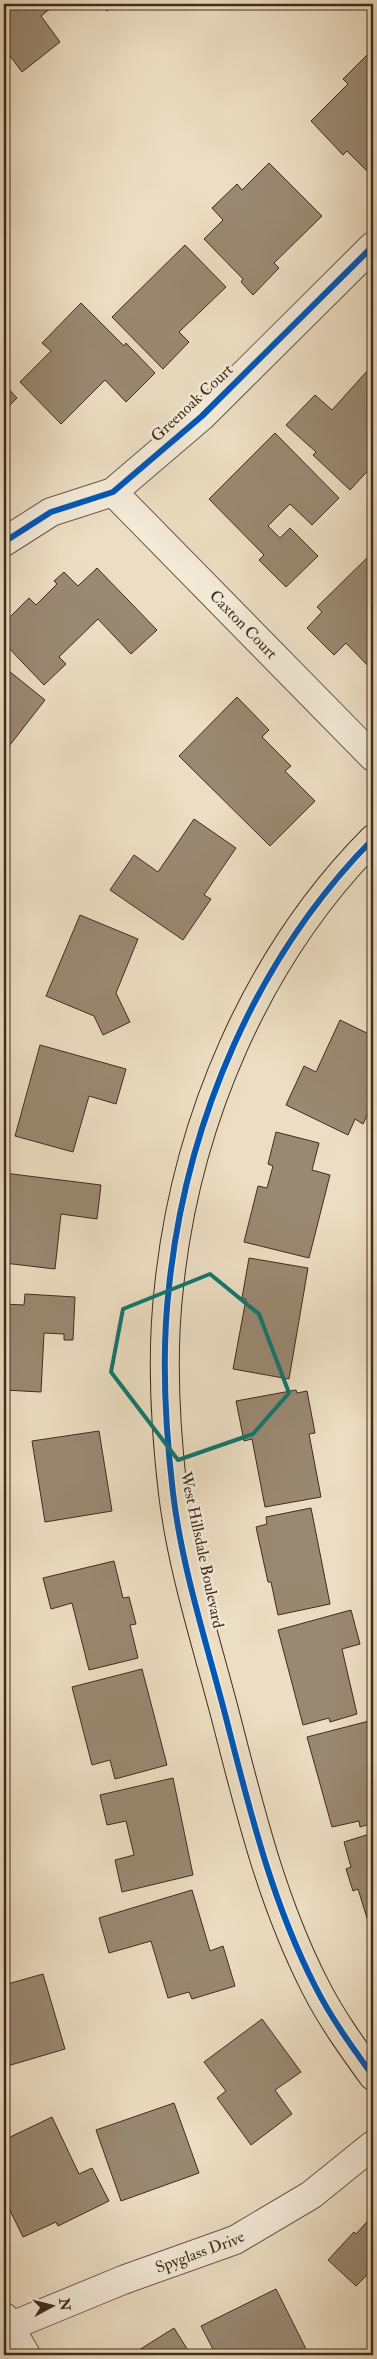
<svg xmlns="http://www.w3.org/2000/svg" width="377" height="2359" font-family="'IM FELL Double Pica',serif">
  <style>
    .building { fill: #998972; stroke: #402c1b }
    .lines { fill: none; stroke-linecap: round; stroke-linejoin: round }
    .minor-casing { stroke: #6b5845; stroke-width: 30 }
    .major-casing { stroke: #402c1b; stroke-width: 30 }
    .minor { stroke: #f3ead8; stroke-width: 28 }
    .major { stroke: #ecdec3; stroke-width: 28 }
    .cycleway-casing { stroke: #f3ead8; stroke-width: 9 }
    .cycleway { stroke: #0057b8; stroke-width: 6 }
    .marked { fill: none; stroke: #0f766e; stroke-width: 4; stroke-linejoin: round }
    .labels { text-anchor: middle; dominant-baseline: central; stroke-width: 5; stroke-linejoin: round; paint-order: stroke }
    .street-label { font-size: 16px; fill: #402c1b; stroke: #f3ead8 }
  </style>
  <rect width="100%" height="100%" fill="#ecdec3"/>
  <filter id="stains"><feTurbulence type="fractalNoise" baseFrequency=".004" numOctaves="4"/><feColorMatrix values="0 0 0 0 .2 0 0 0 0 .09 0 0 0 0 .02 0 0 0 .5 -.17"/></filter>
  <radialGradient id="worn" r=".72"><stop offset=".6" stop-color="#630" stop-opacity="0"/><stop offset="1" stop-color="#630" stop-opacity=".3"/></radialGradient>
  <!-- building -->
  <path class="building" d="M4 4H56L41 16 60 42 22 72 4 48Z
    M102 4H116L107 11Z
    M373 49V175L372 176 347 151 343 155 311 121 348 84 343 79Z
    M269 163 322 216 274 263 279 268 253 295 241 282 243 279 204 239 223 220 212 208 237 184 242 190Z
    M185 245 226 287 179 332 189 342 163 369 112 317Z
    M81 303 124 346 126 343 155 373 126 402 105 380 61 424 20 382 51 351 42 343Z
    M368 370 373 375V465L350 490 313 455 316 452 286 425 315 395 332 410Z
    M4 384 17 398 4 411Z
    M275 433 339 498 312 525 290 504 268 526 280 538 290 528 318 556 286 587 259 560 264 555 209 499Z
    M373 552V671L346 643 334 655 307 628 322 612 317 607Z
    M97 568 157 630 131 654 98 619 59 657 66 664 44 685 4 643V623L29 598 36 605 57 584 54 581 64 572 78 586Z
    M4 667 45 700 6 750 10 753 4 761Z
    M237 697 269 730 262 737 291 766 285 771 315 801 270 846 179 756Z
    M194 819 236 848 204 895 211 899 183 940 110 890 134 855 158 872Z
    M80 915 138 939 116 993 130 1022 103 1035 94 1016 46 996Z
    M340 1020 373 1036V1102L363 1124 355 1119 348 1135 286 1105 304 1066 316 1072Z
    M40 1045 126 1069 116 1104 89 1096 73 1152 15 1136Z
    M276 1132 319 1143 312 1170 330 1175 309 1258 244 1242 258 1186 267 1188 273 1166 268 1164Z
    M4 1173 101 1185 97 1219 61 1214 55 1269 4 1263Z
    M249 1258 308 1268 289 1379 233 1369 246 1299 242 1298Z
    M25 1294 75 1297 73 1340H64V1334L44 1333 41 1392 4 1390V1304L24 1305Z
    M296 1390 297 1393 307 1391 315 1433 309 1434 321 1497 265 1507 252 1439 244 1441 236 1401Z
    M99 1431 112 1511 45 1522 32 1441Z
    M311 1508 330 1604 278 1615 271 1582H268L256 1527 267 1524 266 1517Z
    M114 1561 123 1598 129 1597 136 1624 130 1625 138 1658 89 1670 72 1603 51 1609 43 1578Z
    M351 1610 360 1644 342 1649 357 1714 330 1722 329 1718 303 1725 278 1630Z
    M142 1669 167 1765 115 1779 110 1760 92 1765 72 1687Z
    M373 1720V1756L371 1757 373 1823 360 1827 359 1821 332 1827 307 1737Z
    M173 1778 193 1875 122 1892 115 1860 134 1855 126 1821 107 1825 100 1795Z
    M373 1833V1934H372L358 1889 353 1891 346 1869 351 1867 344 1842Z
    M192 1890 210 1951 223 1946 235 1986 192 1999 189 1992 168 1998 151 1941 109 1953 99 1918Z
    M43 1974 65 2049 4 2067V1985Z
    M262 2019 301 2072 275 2090 292 2114 251 2145 217 2098 226 2091 204 2062Z
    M174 2103 199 2173 121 2201 96 2130Z
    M52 2117 79 2174 92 2168 109 2201 58 2226 56 2222 23 2237 4 2198V2140Z
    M373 2215V2279L368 2274 356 2286 328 2260 354 2232 356 2234Z
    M276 2289 309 2355H216L201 2326Z
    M174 2328 191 2355H131Z"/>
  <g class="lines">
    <!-- minor casing -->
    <g class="minor-casing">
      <g id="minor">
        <path id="s1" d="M113 492 373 757"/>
        <path d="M4 542 51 512 113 492 202 416 373 246"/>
        <path d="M4 2317 26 2355"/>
        <path id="s2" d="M9 2327 123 2280 235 2240 311 2195 373 2145"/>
      </g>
    </g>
    <!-- major casing -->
    <g class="major-casing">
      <path id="major" d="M373 839C256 957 186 1123 169 1287 161 1355 165 1425 173 1493 182 1568 206 1641 225 1714 249 1807 271 1900 315 1986 331 2018 352 2047 373 2076"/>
    </g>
    <!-- minor -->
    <use href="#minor" class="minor"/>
    <!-- major -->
    <use href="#major" class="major"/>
    <!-- cycleway casing -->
    <g class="cycleway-casing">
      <path id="cycleway" d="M4 542 51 512 113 492 202 416 373 246
        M373 839C256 957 186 1123 169 1287 161 1355 165 1425 173 1493 182 1568 206 1641 225 1714 249 1807 271 1900 315 1986 331 2018 352 2047 373 2076"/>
    </g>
    <!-- cycleway -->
    <use href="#cycleway" class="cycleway"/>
  </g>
  <!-- marked area -->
  <path class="marked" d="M210 1274 259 1314 289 1393 253 1434 178 1460 111 1372 123 1309Z"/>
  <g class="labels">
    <!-- street labels -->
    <g class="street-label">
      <text transform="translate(192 403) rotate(-43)">Greenoak Court</text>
      <text stroke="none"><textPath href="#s1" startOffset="186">Caxton Court</textPath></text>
      <text transform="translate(202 1550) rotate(78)">West Hillsdale Boulevard</text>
      <text stroke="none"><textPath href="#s2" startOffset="205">Spyglass Drive</textPath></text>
    </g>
  </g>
  <!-- margin -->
  <rect width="377" height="2359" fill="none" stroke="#ecdec3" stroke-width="20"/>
  <rect x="5" y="5" width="367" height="2349" fill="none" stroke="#402c1b" stroke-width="2.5"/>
  <rect x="10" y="10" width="357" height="2339" fill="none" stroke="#402c1b"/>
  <!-- north arrow -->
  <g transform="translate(52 2306) rotate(83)" stroke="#f3ead8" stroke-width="4" paint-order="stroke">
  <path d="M0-4L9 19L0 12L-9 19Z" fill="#402c1b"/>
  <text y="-8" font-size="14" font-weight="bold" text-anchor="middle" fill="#402c1b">N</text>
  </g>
  <rect width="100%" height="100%" filter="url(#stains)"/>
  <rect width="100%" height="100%" fill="url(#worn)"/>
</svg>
